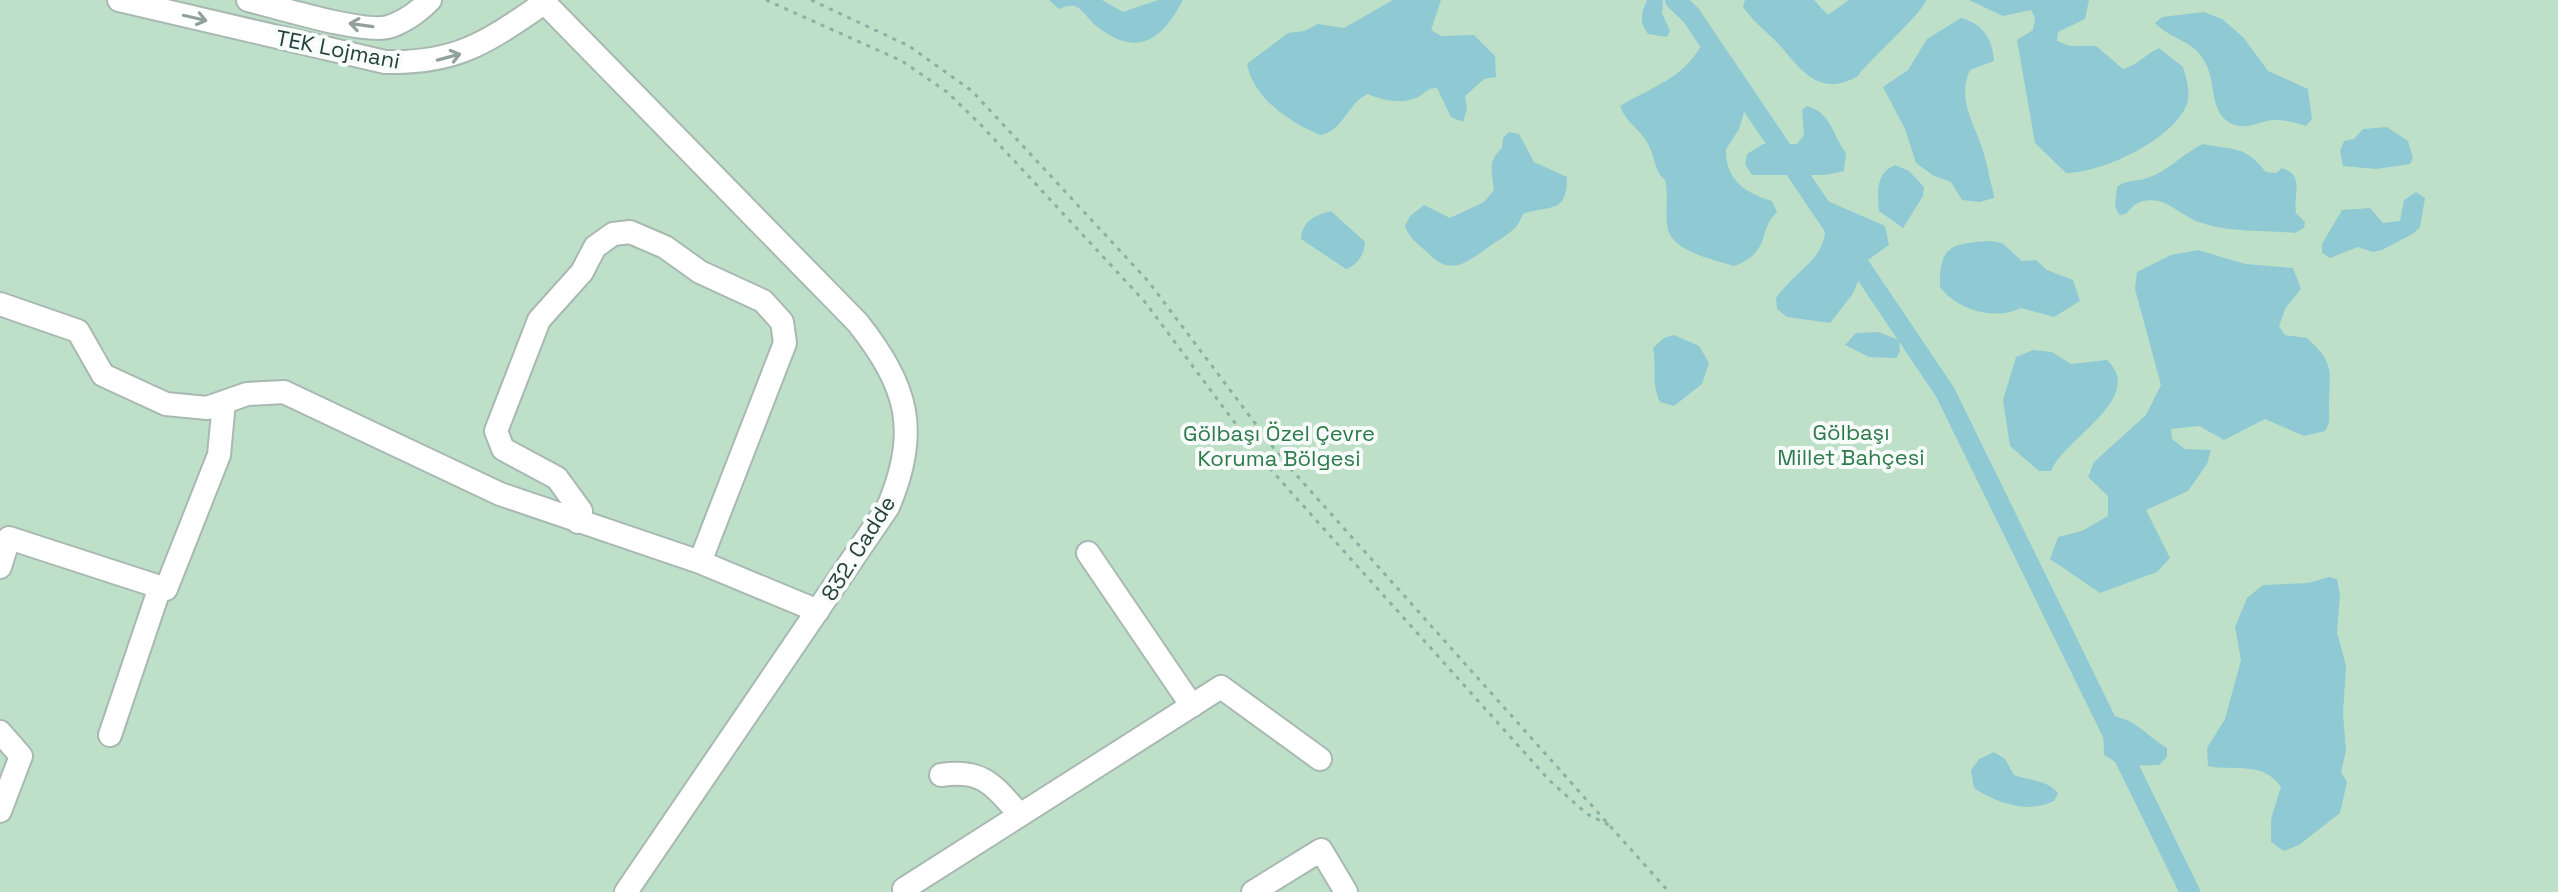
<svg xmlns="http://www.w3.org/2000/svg" width="2558" height="892" font-family="'Space Grotesk',sans-serif">
  <style>
    .green { fill: #bfe0c8 }
    .water { fill: #8ec9d4 }
    .lines { fill: none; stroke-linecap: round; stroke-linejoin: round }
    .canal { stroke: #8ec9d4; stroke-width: 20 }
    .minor-casing { stroke: #a8b8b2; stroke-width: 26 }
    .path { stroke: #86b3a5; stroke-width: 3; stroke-dasharray: 4 6; stroke-linecap: butt }
    .minor { stroke: #fff; stroke-width: 22 }
    .oneway { stroke: #92a09c }
    .labels { text-anchor: middle; dominant-baseline: central; stroke-width: 8; stroke-linejoin: round; paint-order: stroke }
    .street-label { font-size: 22px; fill: #24423a; stroke: #f7fbf9 }
    .park-label { font-size: 22px; fill: #2d7a4b; stroke: #f7fbf9 }
  </style>
  <rect width="100%" height="100%" fill="#e6efeb"/>
  <!-- green -->
  <path class="green" d="M0 0H2558V892H0Z"/>
  <!-- water -->
  <path class="water" d="M1049 0H1102L1123 12 1158 0H1183C1161 42 1136 58 1095 25 1089 20 1083 10 1077 7 1071 4 1064 7 1059 9Z
    M1393 0H1441L1431 30 1441 36 1474 35 1495 56 1496 77 1484 79 1465 96 1467 109 1463 122 1451 117 1437 88C1428 88 1427 91 1420 96 1405 105 1383 101 1368 94 1347 103 1343 132 1320 135 1289 122 1254 99 1247 64L1288 33 1304 31 1318 24 1344 28Z
    M1647 0H1663L1662 13 1670 31 1667 37 1648 34C1639 22 1641 13 1647 0Z
    M1745 0H1814L1828 15 1849 0H1926C1923 13 1871 58 1858 76 1822 97 1803 73 1783 49 1770 34 1755 24 1743 7Z
    M1969 0H2089L2085 19 2058 32 2057 41 2070 46H2096L2123 69C2138 65 2144 55 2159 48L2183 67C2186 78 2191 92 2187 104 2173 140 2102 173 2066 173L2035 143 2017 40 2033 30 2035 18 2031 10 2003 16Z
    M2204 12 2222 19 2243 37 2268 71 2308 89 2312 119 2306 126C2297 123 2285 120 2275 120 2263 120 2251 128 2239 126 2208 120 2217 85 2206 64 2195 40 2171 40 2155 23L2162 17Z
    M1961 18C1982 23 1993 39 1994 61L1970 70C1957 99 1973 121 1982 148 1987 162 1989 177 1993 191L1994 198 1980 202 1962 200 1951 182 1934 176 1916 163 1905 129 1883 87 1908 70 1927 39Z
    M1702 44 1716 52 1745 109 1739 129 1726 149C1725 179 1745 193 1772 201L1777 212C1757 231 1772 252 1734 266 1713 259 1670 252 1667 225 1665 210 1669 195 1665 180 1654 171 1655 157 1648 144 1640 129 1625 122 1620 106 1653 86 1682 80 1702 44Z
    M1807 106C1832 113 1832 135 1846 153L1844 171 1825 175H1752L1745 164 1747 154 1763 144H1797L1804 135 1802 110Z
    M2387 127 2408 141 2413 158 2410 164 2376 169 2343 166 2340 151 2344 141 2354 139 2363 129Z
    M1509 132 1519 134 1534 162 1567 177C1567 215 1551 204 1523 214 1517 229 1512 231 1499 240 1474 255 1455 281 1429 254 1419 244 1410 240 1405 226L1410 216 1424 205 1450 218 1484 202 1494 190C1492 171 1487 162 1502 148L1503 138Z
    M2203 144C2235 151 2243 144 2266 172L2276 173 2282 168C2305 175 2293 194 2296 213L2305 222 2304 228 2295 233C2262 230 2227 233 2196 221 2184 216 2170 203 2158 201 2143 198 2134 203 2126 214L2119 215 2115 206 2117 187C2127 179 2136 182 2147 178 2169 171 2183 153 2203 144Z
    M1895 165 1909 171 1924 187 1923 196 1903 228 1879 211C1877 192 1876 173 1895 165Z
    M2416 192 2425 198 2420 227 2414 233 2382 250 2373 252 2358 247 2330 258 2322 253V244L2342 210 2370 208 2383 223 2400 221 2404 200Z
    M1823 199 1885 226 1889 245 1868 260 1852 295 1830 323 1787 317 1777 309 1776 298C1801 263 1840 254 1819 204Z
    M1331 211 1365 242C1365 254 1357 265 1346 269L1301 239C1303 220 1314 216 1331 211Z
    M1991 241 2002 243 2022 261 2036 260 2047 270 2073 280 2080 301 2054 317 2021 308C1995 321 1957 310 1940 287 1939 246 1951 243 1991 241Z
    M2198 250 2245 264 2293 268 2301 289 2286 307 2279 326 2285 335 2307 338C2336 364 2329 371 2329 407 2329 417 2331 422 2325 431L2304 436 2265 419 2224 440 2199 426 2171 429 2172 439 2185 449 2211 450 2207 464 2188 491 2146 510 2170 558 2157 572 2100 593 2050 559 2058 537 2082 531 2108 516V496L2088 477 2094 462 2146 415 2161 385 2135 289 2137 272 2171 255Z
    M1878 332 1899 340 1900 351 1896 358 1869 357 1845 345 1856 333Z
    M1674 335 1699 346 1709 363 1702 384 1674 406 1660 402C1651 383 1657 368 1653 348L1664 338Z
    M2033 350 2052 352 2071 364 2107 360C2147 398 2064 438 2051 471H2039L2010 446 2003 400 2016 357Z
    M2329 577 2337 579 2340 595 2337 632 2346 666 2343 714 2346 751 2341 772 2347 782 2340 813 2299 845 2284 851 2271 842V819L2281 787C2262 760 2236 772 2208 766L2207 748 2225 719 2241 660 2235 627 2247 598 2263 585 2308 583Z
    M2111 716C2135 718 2147 736 2167 748V757L2159 765 2122 766 2104 755 2103 726Z
    M1994 752 2005 759 2014 775C2030 781 2046 779 2058 793L2054 801C2028 814 1996 803 1974 788L1971 770 1979 759Z"/>
  <g class="lines">
    <!-- canal -->
    <path class="canal" d="M1675 0 1691 15 1945 392 2190 892"/>
    <!-- minor casing -->
    <g class="minor-casing">
      <path id="minor" d="M119 0 385 62C457 64 487 42 544 3
        M248 0C277 7 363 34 388 27 405 22 418 12 430 0
        M542 0 858 323C907 386 921 430 888 507L626 892
        M0 304 78 331 103 375 166 404 207 408 247 394 284 392 500 494 700 562 818 611
        M578 522 581 511 557 478 503 449 496 431 539 320 582 272 595 247 613 234 630 232 665 247 700 272 763 301 782 322 785 343 700 562
        M1088 553 1192 706
        M0 567 9 538 166 589 219 455 224 402
        M0 732 21 756 0 811
        M110 735 160 587
        M941 775C984 769 993 785 1020 815
        M906 892 904 889 1221 687 1320 759
        M1253 892 1321 850 1346 892"/>
    </g>
    <!-- path -->
    <path class="path" d="M766 0 902 61 947 92 982 126 1145 302 1264 462 1549 780 1587 814 1611 826
      M811 0 909 46 972 91 1148 281 1282 459 1669 892"/>
    <!-- minor -->
    <use href="#minor" class="minor"/>
  </g>
  <!-- one-way arrows -->
  <defs><path id="oneway-shaft" d="M-6 0H5M1.5-3L5.5 0L1.5 3" fill="none" stroke-width="1.6" stroke-linecap="round" stroke-linejoin="round" transform="scale(2)"/></defs>
  <g class="oneway">
    <use href="#oneway-shaft" transform="translate(195 18) rotate(13)"/>
    <use href="#oneway-shaft" transform="translate(361 25) rotate(-172)"/>
    <use href="#oneway-shaft" transform="translate(449 57) rotate(-15)"/>
  </g>
  <g class="labels">
    <!-- street labels -->
    <g class="street-label">
      <text transform="translate(338 49) rotate(11)">TEK Lojmani</text>
      <text transform="translate(858 548) rotate(-58)">832. Cadde</text>
    </g>
    <!-- park labels -->
    <g class="park-label">
      <text x="1851" y="432">Gölbaşı<tspan x="1851" dy="25">Millet Bahçesi</tspan></text>
      <text x="1279" y="433">Gölbaşı Özel Çevre<tspan x="1279" dy="25">Koruma Bölgesi</tspan></text>
    </g>
  </g>
</svg>
